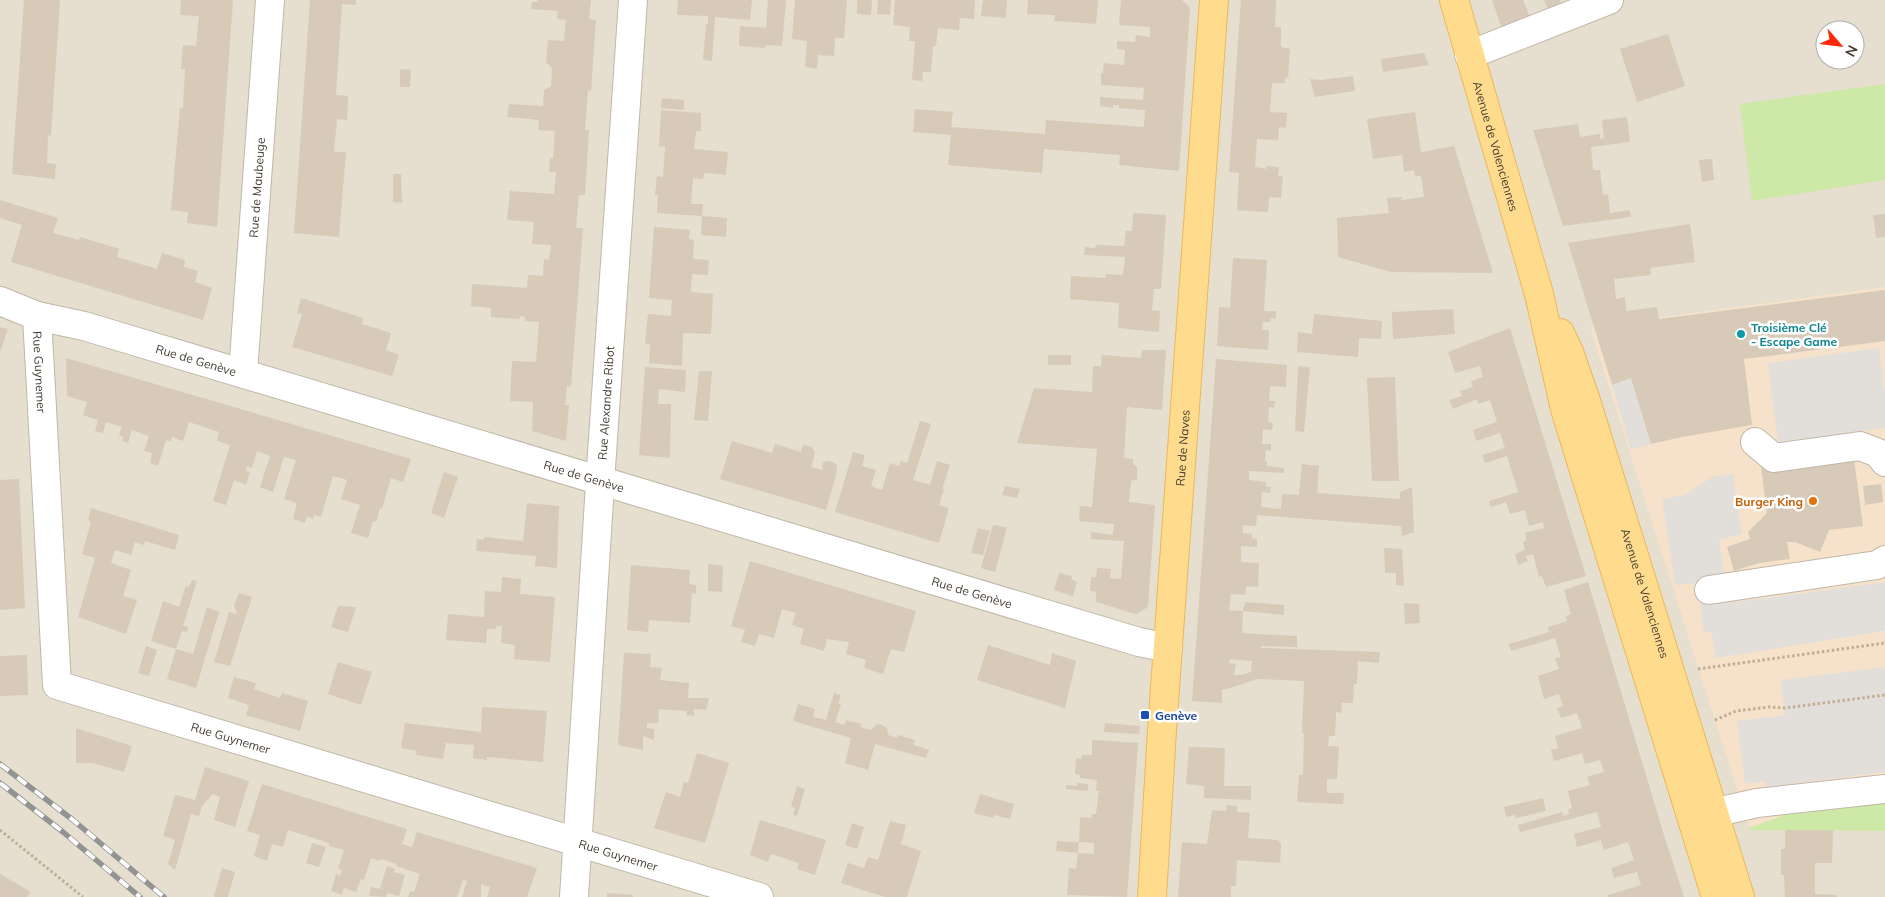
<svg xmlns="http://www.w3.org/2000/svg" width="1885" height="897" font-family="Mulish,sans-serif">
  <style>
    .residential { fill: #e6decf; fill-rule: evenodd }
    .commercial { fill: #f6e2ca }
    .green { fill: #cee9a7 }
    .parking { fill: #e2dfdb }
    .building { fill: #d7cab9; fill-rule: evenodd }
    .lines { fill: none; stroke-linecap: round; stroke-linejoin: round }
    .minor-casing { stroke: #c0b7a7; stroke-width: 30 }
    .major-casing { stroke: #e9b958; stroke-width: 30 }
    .path { stroke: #c0af94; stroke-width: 3; stroke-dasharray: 2.5 2.5; stroke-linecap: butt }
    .minor { stroke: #fff; stroke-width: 28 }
    .major { stroke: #ffdb8d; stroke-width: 28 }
    .rail-casing { stroke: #939393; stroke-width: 5.5 }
    .rail { stroke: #fff; stroke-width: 4; stroke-dasharray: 11; stroke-linecap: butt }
    .culture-dot { fill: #0f9aa8; stroke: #fff; stroke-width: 2 }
    .food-dot { fill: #e8710a; stroke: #fff; stroke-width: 2 }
    .transit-dot { fill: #1a4fb4; stroke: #fff; stroke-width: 2 }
    .labels { text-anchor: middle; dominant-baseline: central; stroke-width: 5; stroke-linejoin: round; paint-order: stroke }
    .street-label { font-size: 12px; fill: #433c32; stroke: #fff }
    .culture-label { font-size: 12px; font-weight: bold; fill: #0d838f; stroke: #fff; text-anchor: start }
    .food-label { font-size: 12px; font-weight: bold; fill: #c56008; stroke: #fff; text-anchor: end }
    .transit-label { font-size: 12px; font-weight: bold; fill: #164399; stroke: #fff; text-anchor: start }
  </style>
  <rect width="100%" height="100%" fill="#f2ece2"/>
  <!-- residential -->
  <path class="residential" d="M0 0H1885V897H0ZM1825 30H1855V60H1825Z"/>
  <!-- commercial -->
  <path class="commercial" d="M1885 287V831L1750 830 1590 327Z"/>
  <!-- green -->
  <path class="green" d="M1885 84V180L1752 201 1740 104Z
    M1885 802V831L1750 830 1749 828 1790 813Z"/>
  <!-- parking -->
  <path class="parking" d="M1879 348 1885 393V428L1778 442 1768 363Z
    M1631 378 1651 444 1631 450 1612 385Z
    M1733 474 1742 534 1719 540 1729 603 1885 582V631L1715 658 1712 632 1704 633 1698 583 1675 585 1662 499 1685 495 1712 477Z
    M1885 667V772L1766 787 1765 781 1745 784 1737 721 1785 715 1781 680Z"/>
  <!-- building -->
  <path class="building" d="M24 0H60L51 136 48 135 47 163 56 164 55 179 12 174Z
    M181 0H233L217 227 187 223 188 212 171 210 180 108H183L185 69H181L183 45 196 46 199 16 180 15Z
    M310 0H356V5L342 4 336 95 348 96 347 120 337 119 334 152H346L339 237 294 233Z
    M538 0H591L589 19 596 20 591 91 588 90 585 130H589L585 195H579L576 228H583L571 387 567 386 565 405H569L566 441 532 431 533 402 510 401 512 361 536 362 539 322 525 321V317L520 316V319L491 317V308L471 306 472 284 527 288 528 275 543 276 544 259 549 260 551 245 532 244 534 222 507 220 510 191 554 194 556 172H549L550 158H553L555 131 538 130 539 120 507 117 509 104 543 106 544 90 551 86 552 68 546 62 548 40 564 41 566 20 557 19 558 11 531 9 532 2H537Z
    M678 0H752L750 20 715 17 712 61 703 60 706 24H708V16L677 15Z
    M768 0H786L782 46 765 45V48L739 46 740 26 766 28Z
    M795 0H847L844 38H835L834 56 818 55 817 69 805 67 807 41 792 39Z
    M857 0H872L871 15 857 14Z
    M878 0H891L890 15 877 14Z
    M895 0H975L974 19 960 18 959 30 938 28 936 46H933L931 72H923L922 81 912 80 915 41H909L910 27 893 25Z
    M983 0H1007L1006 18 981 16Z
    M1028 0H1098L1096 24 1054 21 1055 15 1027 14Z
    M1121 0H1182L1190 8 1179 171 1119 165 1120 155 1044 149 1042 173 948 165 951 135 913 132 915 109 953 112 951 127 1045 134 1046 120 1144 127 1145 110 1119 108V105H1113V108L1100 106V97L1143 100 1144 88 1101 85V73H1103L1104 63 1124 65 1125 50 1117 49V41L1135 42 1136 35 1150 37V27L1119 25Z
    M1241 0H1276L1275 27H1281V47L1290 49 1288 78 1285 77V83H1272L1270 112 1287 113 1286 128 1279 127 1278 140 1257 139 1255 167 1266 169V166L1279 167 1278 176H1283L1281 198 1269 197 1268 212 1237 210 1239 173 1229 172Z
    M1492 0H1523L1530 17 1502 29Z
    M1544 0H1560L1561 4 1548 9Z
    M1668 34 1685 86 1637 102 1620 49Z
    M1424 53 1429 65 1383 72 1381 59Z
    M400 69 411 70 410 87H400Z
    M1353 76 1355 91 1315 97 1310 79 1321 80Z
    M662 98 684 100V110L661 108Z
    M661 110 701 113V131H696L694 149 728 152 726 175 704 173 703 179 693 178 691 204H703L702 216 657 213 658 195H655L657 176 663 177 665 147 659 146Z
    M1415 112 1421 152 1454 146 1493 273 1391 272 1338 257 1337 218 1389 213 1387 198 1402 197V200L1424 197 1421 176H1415L1414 170 1404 172 1402 155 1373 159 1367 119Z
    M1627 117 1630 142 1591 147 1593 170H1600L1603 195 1608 194 1610 213 1630 210 1631 217 1563 226 1533 130 1578 124 1580 137 1600 134V139L1604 138 1602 120Z
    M1712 159 1714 180 1702 182 1699 160Z
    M393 174H401L402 203 393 202Z
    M0 200 58 218 53 233 79 240 80 237 119 249 117 257 157 269 162 253 185 260 184 267 198 271 195 282 212 288 203 320 11 262 22 225 0 218Z
    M1133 213 1166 215 1161 289H1154L1152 310 1160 311 1159 332 1118 328 1119 303 1070 299 1071 276 1106 278V274L1123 275 1125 257 1084 255 1085 247 1095 248 1096 245 1124 246 1126 231H1132Z
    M1885 214V237L1876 238 1873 215Z
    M702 216 727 218 726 237 701 235Z
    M1690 224 1695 262 1650 268 1651 275 1614 279 1616 299 1625 297 1626 311 1657 307 1659 319 1885 290V341L1744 359 1752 425 1682 437 1651 444 1631 378 1612 385 1568 243Z
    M654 227 690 230 689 239 694 240 693 259 709 260 708 275 692 274 691 292 713 294 711 334 683 333 682 366 649 363 650 344H645L648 314 671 316 672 300 649 298Z
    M1233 258 1267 260 1264 311H1276V319L1271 318 1270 322H1263L1262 330H1269L1268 350 1217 346 1219 307 1230 308Z
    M301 298 363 318 362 324 391 333 386 350 399 355 392 376 292 347 302 314 297 313Z
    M1453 309 1455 334 1393 339 1392 312Z
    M1314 314 1382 321 1381 339 1359 338 1358 357 1297 352 1298 332 1312 334Z
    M0 327 8 329 0 352Z
    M1510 328 1586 576 1546 587 1542 576 1539 577 1533 554 1526 556 1528 561 1518 565 1515 554 1525 550 1523 542 1527 540 1525 533 1544 528 1543 522 1529 526 1525 510 1510 514 1506 502 1491 507 1489 501 1518 492 1507 456 1485 463 1482 455 1505 448 1500 433 1476 441 1473 430 1497 422 1490 400 1478 404 1477 399 1453 409 1449 400 1462 396 1460 391 1473 387 1471 381 1483 377 1480 366 1455 373 1448 352Z
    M1142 350H1166L1162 410 1127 407 1124 458 1133 459V464L1137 467V479L1131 481 1129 502 1155 505 1148 607 1136 614 1096 602V592L1090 591 1091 577H1096L1097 568 1111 569 1110 578 1121 579 1124 541 1091 539V532L1113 535 1114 524 1079 521 1080 506 1092 507 1097 449 1017 443 1034 388 1092 392 1093 366H1101L1102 355 1141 358Z
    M1048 355H1071V365H1048Z
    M66 358 411 459 403 482 391 478 382 509 380 508 376 522 373 521 368 538 351 533 360 505 341 499 347 480 333 476 321 517 314 515 313 519 307 516 305 523 293 519 297 503 284 499 296 460 284 457 273 492 260 487 270 456 257 451 252 468 247 466 246 471 250 472 246 485 234 480 226 505 213 501 230 445 217 441 219 432 189 422 183 441 172 437 171 442 166 440 158 466 150 463 152 453 144 451 149 436 132 430 128 443 122 441 123 437 119 435 122 427 106 422 103 433 95 431 98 420 83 415 87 402 67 396Z
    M1216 359 1287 365 1286 387 1270 386 1269 401H1275L1274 408 1269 407 1268 422 1273 423 1272 430 1263 429 1262 444H1271V451L1266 450 1265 461H1267V466L1284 468V473L1249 471V480L1266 482V487H1271L1270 493 1262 492 1261 507 1281 509 1282 494 1299 495 1302 464 1319 466 1317 493 1400 499V492L1412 487 1414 532 1402 536 1401 526 1257 515 1256 526 1243 525V533L1252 534V538L1257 539V547L1241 546V562L1259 563 1258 587 1246 586 1245 595 1231 594 1229 610 1243 611 1242 633 1297 636V647L1261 646V648L1380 652 1379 663 1358 661 1357 684H1354L1353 703H1342L1341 713 1336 712 1335 736H1329L1328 746 1339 747 1337 779H1327V793H1344L1343 804 1297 802 1299 775H1303L1304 733H1302L1304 681 1258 679 1227 689H1222V703L1192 701ZM1230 659 1252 661 1251 672 1241 675H1234L1236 664 1229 663Z
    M1298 366 1310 367 1304 432 1295 431Z
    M645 367 686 370 685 392 659 389 658 404H671L670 458 639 455Z
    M699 371H712L708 421 694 420Z
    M1395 377 1399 481H1372L1367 378Z
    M920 421 931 424 913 480 930 485 937 461 950 465 942 489H944L939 505 949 508 939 543 835 512 853 452 865 455 862 466 876 470 871 486 882 490 890 463 899 466 901 461 907 463Z
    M732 441 772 453 775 444 801 452 803 445 812 447 815 453 811 467 822 470 823 462 827 461 835 463 837 466 836 475 826 510 720 479Z
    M1853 452 1863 526 1829 530 1820 552 1795 542H1787L1790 559 1759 563 1734 571 1727 547 1750 539 1748 532 1767 513 1761 466Z
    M444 472 458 477 444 518 431 513Z
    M19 479 25 608 0 610V480Z
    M1881 484 1883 502 1865 505 1863 486Z
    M1005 486 1020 489 1017 498 1002 495Z
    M527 503 559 506 557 568 535 566 536 556 476 551 477 539 484 540V537L523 541Z
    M91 508 179 535 175 550 145 541 144 545 135 542 131 555 115 550 111 563 131 570 123 596 137 600 126 634 78 617 95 558 82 554 91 522 88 520Z
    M993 525 1007 527 995 572 981 568Z
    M978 528 990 531 983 555 971 553Z
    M1384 548 1402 549 1404 586 1396 585V573H1385Z
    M750 561 916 611 904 652 891 649 883 674 864 668 866 660 846 654 849 642 827 639 824 651 800 644 804 629 792 625 796 613 782 609 774 638 759 634 755 646 741 642 745 630 731 626Z
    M708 564 723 566 722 592 708 591Z
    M631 565 690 570 689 584 696 585V594L692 593 690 623 649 620 648 632 627 630Z
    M1059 573 1072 576 1071 579 1077 582 1073 596 1054 590Z
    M502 577 521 579 520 594 555 597 550 662 514 659 515 645 501 643 502 626H496V629H487L486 643 446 640 448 614 484 617 485 591 501 592Z
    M192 580 197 581 183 626 188 627 187 632 182 631 176 649 151 641 163 601 179 607 186 586 189 587Z
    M1588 582 1663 832 1684 897H1608V895L1641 885 1637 872 1614 878 1611 868 1634 860 1628 842 1604 850 1601 840 1577 847 1574 834 1601 827 1597 812 1520 832 1518 825 1562 812 1563 816 1569 814 1568 809 1572 808 1568 791 1590 785 1587 777 1604 772 1600 760 1585 764 1582 753 1554 761 1551 750 1558 748 1555 736 1582 728 1577 713 1561 718 1557 708 1563 706 1559 694 1544 699 1538 676 1559 669 1555 658 1561 657 1555 638 1511 651 1509 644 1549 632 1548 627 1567 621 1566 616 1571 614 1564 590Z
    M239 593 252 597 230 666 214 662 229 612 237 614 234 605Z
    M1245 602 1284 605V615L1243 611Z
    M1404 603 1419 604 1420 623 1405 624Z
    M338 606 356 607 348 632 331 627Z
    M207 607 219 612 196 688 167 679 176 649 193 654Z
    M988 645 1050 665 1052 653 1076 661 1065 708 977 680Z
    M146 646 157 650 149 676 138 673Z
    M624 653 651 654 650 667 662 668 660 680 689 683 688 698H709L706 710 694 709V716L686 715 687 711 659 709 658 723H647V728L654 729V740L643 736V750L618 745Z
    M27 655 28 695 0 696V656Z
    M338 662 372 672 361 705 328 694Z
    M234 677 256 683 254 689 280 698 282 693 308 701 300 731 246 715 249 705 228 698Z
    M834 693 841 695 838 704H841L835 722 844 725 846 720 861 724 860 727 871 730 877 724 882 725 887 728 888 735 897 738 898 735 915 740 913 745 929 750 926 758 875 744 868 770 845 763 851 738 793 721 798 704 815 709 813 717 826 720Z
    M482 707 547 711 543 762 487 757V760L473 758 474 745 446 743 443 759 416 755 417 751 401 748 405 723 481 732Z
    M1105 723 1140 726 1139 734 1104 732Z
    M76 728 132 746 124 772 93 763H76Z
    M1092 740 1138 743 1127 897 1067 895 1069 868 1076 869 1078 853 1056 851 1057 841 1069 842H1079L1078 853 1094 854V843L1079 842 1080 817 1091 818 1092 814H1096L1099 791H1096L1097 780 1080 778V775L1075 774 1076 758 1081 759 1082 755H1092Z
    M1189 747 1225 748 1224 786H1251V800L1204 798V786L1186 784Z
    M697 753 729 763 705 843 654 828 666 792 680 797 684 782 688 783Z
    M205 767 249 781 235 827 214 820 220 797 213 794 202 806 199 816 191 814 175 870 168 864 175 840 163 836 175 795 195 800Z
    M1077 783 1088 784V791L1066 789V785L1077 786Z
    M262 784 407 829 402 844 412 847 417 832 537 868 527 897H487L490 887 481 884V897H462L467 881 463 880 457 897H408L410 891 414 892 420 874 396 866 397 864 381 859 380 861 371 858 364 880 361 879 356 892 344 888 342 895 331 891 336 874 340 876 342 870 338 869 344 850 329 846V843L288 830 283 847 272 844 267 861 254 856 260 835 247 831Z
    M797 786 805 789 797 816 793 815 795 808 791 806Z
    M980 794 1014 804 1010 819 994 815 993 818 974 813Z
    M1543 798 1546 811 1516 818 1515 815 1506 817 1504 807Z
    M1226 805 1237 806V812L1250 813 1248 838 1278 840 1281 844 1280 863 1237 860 1236 886H1231V897H1178L1182 842 1207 844 1212 810 1226 811Z
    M760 820 826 840 815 875 797 869 799 863 771 854 768 862 750 855Z
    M890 821 906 825 901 844 921 851 907 897H885L841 883 848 863 864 868 868 857 878 860Z
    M852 823 864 827 857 849 845 845Z
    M1785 830H1833L1832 863H1815V894L1837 895V897H1785L1784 875H1781V849H1785Z
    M312 843 326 847 319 867 306 863Z
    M387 866 395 869 394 872 405 875 399 896 387 893 386 897 369 896 371 887 380 889Z
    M222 868 235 872 228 897H215L214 896Z
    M0 874 31 892 27 897H0Z
    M607 893 633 895V897H607Z"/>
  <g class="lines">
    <!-- minor casing -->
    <g class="minor-casing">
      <g id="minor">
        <path d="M1469 55 1609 0"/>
        <path id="s1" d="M0 301 37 316 84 326 1139 642 1168 648"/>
        <path id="s2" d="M37 316 57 685 759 897"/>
        <path id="s3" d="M243 373 270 0"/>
        <path d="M1755 442 1774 458 1860 446 1878 453 1885 462"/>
        <path d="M1709 590 1877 565 1885 560"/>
        <path d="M1694 822 1726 810 1757 803 1885 789"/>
        <path id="s4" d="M574 897 601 468 633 0"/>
      </g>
    </g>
    <!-- major casing -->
    <g class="major-casing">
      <g id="major">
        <path id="s5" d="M1454 0 1539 294 1565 409 1716 897"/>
        <path id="s6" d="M1560 333 1569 352 1586 401 1740 897"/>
        <path id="s7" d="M1152 897 1162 730 1214 0"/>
      </g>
    </g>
    <!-- path -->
    <path class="path" d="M1698 669 1885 643
      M1715 720 1736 711 1769 707 1785 708 1885 695
      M0 830 83 897"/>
    <!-- minor -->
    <use href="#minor" class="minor"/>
    <!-- major -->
    <use href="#major" class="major"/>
    <!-- rail casing -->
    <g class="rail-casing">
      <path id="rail" d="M0 764 73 820 164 897
        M0 783 63 832 140 897"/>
    </g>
    <!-- rail -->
    <use href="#rail" class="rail"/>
  </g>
  <!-- markers -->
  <circle class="culture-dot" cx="1741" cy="334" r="5"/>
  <circle class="food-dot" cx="1813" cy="501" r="5"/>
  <rect class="transit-dot" x="1140" y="710" width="10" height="10" rx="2.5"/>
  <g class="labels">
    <!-- street labels -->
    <g class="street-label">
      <text stroke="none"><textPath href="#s5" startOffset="152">Avenue de Valenciennes</textPath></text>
      <text stroke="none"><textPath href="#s3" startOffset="186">Rue de Maubeuge</textPath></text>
      <text stroke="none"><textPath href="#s1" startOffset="205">Rue de Genève</textPath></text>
      <text stroke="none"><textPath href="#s2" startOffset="56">Rue Guynemer</textPath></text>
      <text stroke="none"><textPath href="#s4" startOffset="495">Rue Alexandre Ribot</textPath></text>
      <text stroke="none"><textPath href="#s7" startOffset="450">Rue de Naves</textPath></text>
      <text stroke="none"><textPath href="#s1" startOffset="610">Rue de Genève</textPath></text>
      <text stroke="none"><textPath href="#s1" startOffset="1015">Rue de Genève</textPath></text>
      <text stroke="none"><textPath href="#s6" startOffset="274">Avenue de Valenciennes</textPath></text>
      <text stroke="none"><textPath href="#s2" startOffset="551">Rue Guynemer</textPath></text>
      <text stroke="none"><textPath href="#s2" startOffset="956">Rue Guynemer</textPath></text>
    </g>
    <!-- culture labels -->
    <g class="culture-label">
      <text x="1751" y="327">Troisième Clé<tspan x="1751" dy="14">- Escape Game</tspan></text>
    </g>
    <!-- food labels -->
    <g class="food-label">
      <text x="1803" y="501">Burger King</text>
    </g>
    <!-- transit labels -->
    <g class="transit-label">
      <text x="1155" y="715">Genève</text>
    </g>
  </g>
  <!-- north arrow -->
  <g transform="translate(1840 45) rotate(118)"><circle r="24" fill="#ffffff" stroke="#b4b1ad"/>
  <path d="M0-4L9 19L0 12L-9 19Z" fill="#ff280b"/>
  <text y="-8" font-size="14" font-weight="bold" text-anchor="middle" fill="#433c32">N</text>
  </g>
</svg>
